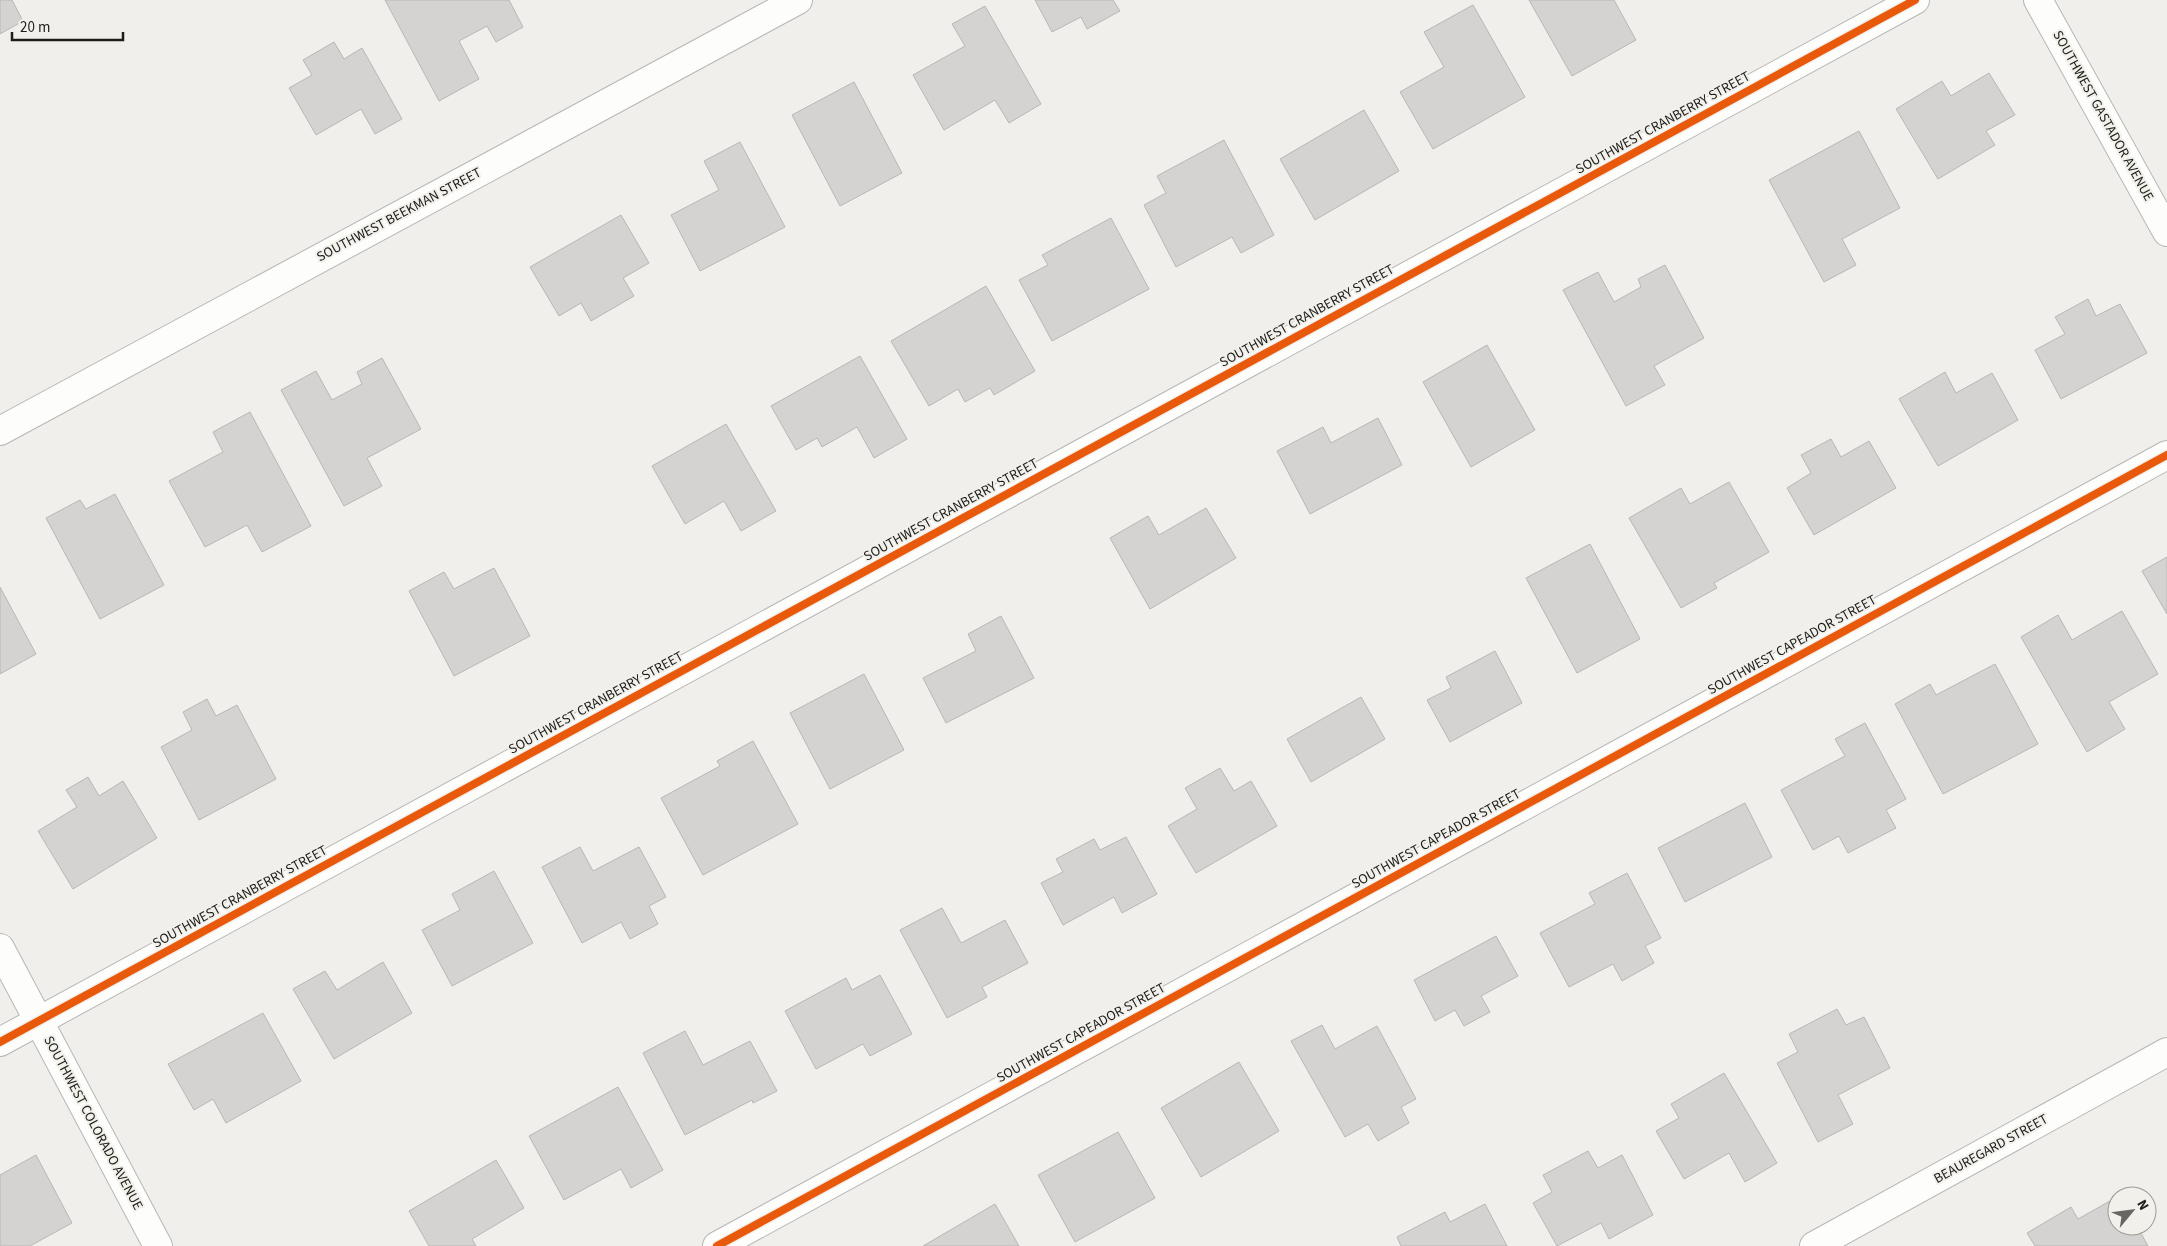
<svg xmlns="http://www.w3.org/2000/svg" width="2167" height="1246" font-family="'Source Sans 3',sans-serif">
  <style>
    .building { fill: #d4d3d1; stroke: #b8b7b5 }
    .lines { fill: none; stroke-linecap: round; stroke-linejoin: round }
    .minor-casing { stroke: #b7b6b4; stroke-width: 30 }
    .minor { stroke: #fdfdfc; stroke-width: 28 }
    .cycleway-casing { stroke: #f2f0ea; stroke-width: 11 }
    .cycleway { stroke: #e8590c; stroke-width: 8 }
    .labels { text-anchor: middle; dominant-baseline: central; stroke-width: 4; stroke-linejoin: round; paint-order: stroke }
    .street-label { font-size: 14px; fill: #1c1c19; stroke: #f2f0ea }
  </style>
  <rect width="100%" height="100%" fill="#f0efec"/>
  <!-- building -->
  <path class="building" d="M0 0H12L23 21 0 34Z
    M385 0H509L523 27 496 42 487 26 459 41 479 79 439 101Z
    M1035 0H1113L1120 11 1087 29 1081 17 1052 32Z
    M1529 0H1614L1636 40 1572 76Z
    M1473 5 1525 97 1433 149 1400 92 1444 67 1424 32Z
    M985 6 1041 104 1009 123 995 100 944 130 913 75 965 46 952 24Z
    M334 42 344 59 362 48 402 119 375 134 361 109 316 135 289 88 312 75 303 60Z
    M1989 73 2015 115 1986 131 1995 145 1938 179 1896 109 1942 81 1951 96Z
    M854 82 902 173 840 206 792 115Z
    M1364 110 1399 171 1315 220 1280 159Z
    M1859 131 1900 208 1842 239 1856 265 1824 282 1769 180Z
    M1224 140 1274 235 1241 253 1232 237 1176 267 1144 205 1166 193 1157 176Z
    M740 142 785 227 700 271 671 215 719 190 704 161Z
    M621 215 649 263 623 278 634 296 591 321 581 303 559 316 530 267Z
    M1111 218 1149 289 1052 341 1019 280 1048 265 1042 255Z
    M1665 265 1704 338 1654 366 1665 385 1626 406 1563 290 1598 272 1614 302 1641 287 1638 279Z
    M986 286 1035 371 994 395 990 388 965 402 958 389 929 406 891 341Z
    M2088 299 2096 316 2120 304 2147 353 2061 399 2035 350 2065 334 2055 317Z
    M1487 345 1535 430 1471 467 1423 382Z
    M860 356 907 439 874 458 857 427 822 447 817 438 796 450 771 406Z
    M382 358 421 429 367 458 382 486 344 506 281 390 316 371 332 400 362 384 357 372Z
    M1945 372 1956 393 1992 373 2018 420 1938 466 1899 399Z
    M250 412 311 526 262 552 247 525 205 547 169 481 223 452 213 432Z
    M1378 418 1402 465 1310 514 1277 451 1323 427 1331 443Z
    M726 424 776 511 741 531 724 501 685 524 652 466Z
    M1831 439 1841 457 1869 441 1896 488 1814 535 1787 488 1811 473 1801 455Z
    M1729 482 1769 552 1714 583 1717 588 1681 608 1629 518 1681 488 1690 504Z
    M115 494 164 585 100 619 46 518 80 500 86 509Z
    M1206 508 1236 558 1150 609 1110 538 1148 516 1159 535Z
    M1590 544 1640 639 1577 673 1526 578Z
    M2167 557V614L2142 571Z
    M494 568 530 636 454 676 409 591 444 572 454 589Z
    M0 587 36 654 0 674Z
    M2122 611 2158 674 2109 702 2125 729 2087 752 2021 637 2058 615 2072 640Z
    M1001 616 1034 678 946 723 923 678 976 651 968 634Z
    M1495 651 1522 703 1450 742 1427 700 1451 688 1446 677Z
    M1995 664 2038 744 1943 794 1895 704 1930 684 1936 695Z
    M864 674 904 750 830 789 790 713Z
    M1361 697 1385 739 1311 782 1287 739Z
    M207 699 216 716 237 705 276 779 199 820 161 747 192 730 183 712Z
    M1865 723 1906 799 1886 810 1896 828 1848 853 1839 836 1813 850 1781 790 1845 756 1835 739Z
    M753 741 798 824 703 875 661 798 720 766 717 761Z
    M1220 768 1234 791 1251 781 1277 826 1196 873 1168 826 1197 809 1185 788Z
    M88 777 99 796 123 781 157 838 73 889 38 831 77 807 66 790Z
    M1745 803 1772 857 1685 902 1658 848Z
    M1126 837 1157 894 1122 913 1114 897 1063 925 1041 883 1063 872 1056 859 1094 839 1100 850Z
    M580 847 593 871 639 847 666 897 649 906 658 924 630 939 621 922 582 943 542 867Z
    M494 871 533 943 452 986 422 930 460 910 452 894Z
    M1627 873 1661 938 1645 946 1654 963 1622 981 1613 964 1569 987 1540 933 1595 904 1589 893Z
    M942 908 961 943 1005 920 1028 963 982 987 987 997 947 1018 900 930Z
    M1496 936 1518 976 1481 996 1490 1012 1464 1026 1455 1010 1435 1021 1414 980Z
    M383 962 412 1013 334 1059 293 989 325 971 337 990Z
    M880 975 912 1034 870 1056 863 1044 816 1069 785 1011 846 978 852 990Z
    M1837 1009 1846 1025 1864 1017 1890 1068 1838 1095 1853 1124 1818 1142 1777 1063 1798 1052 1789 1034Z
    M263 1013 301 1081 226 1123 213 1099 194 1110 168 1064Z
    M1322 1025 1335 1049 1377 1026 1416 1099 1401 1107 1409 1123 1378 1141 1368 1124 1345 1137 1291 1041Z
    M685 1031 703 1065 750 1041 777 1091 753 1103 752 1100 685 1135 643 1053Z
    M1239 1062 1279 1131 1201 1177 1161 1108Z
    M1724 1073 1777 1163 1745 1182 1729 1153 1684 1179 1656 1131 1679 1118 1671 1104Z
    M618 1087 663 1170 631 1188 621 1169 564 1200 529 1136Z
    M1118 1132 1155 1198 1075 1242 1038 1175Z
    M1588 1151 1598 1168 1622 1155 1653 1215 1609 1239 1601 1223 1557 1246 1533 1203 1552 1192 1543 1175Z
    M36 1155 72 1223 30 1246H0V1175Z
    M496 1160 524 1208 472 1239 476 1246H429L409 1211Z
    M2117 1197V1226H2137L2148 1246H2035L2027 1233 2071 1207 2078 1219Z
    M995 1204 1019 1246H923Z
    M1485 1204 1507 1246H1401L1397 1237 1445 1212 1450 1222Z"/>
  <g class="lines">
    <!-- minor casing -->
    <g class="minor-casing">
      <path id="minor" d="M2038 0 2167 232
        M0 431 798 0
        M0 948 158 1246
        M0 1042 1915 0
        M717 1246 2167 455
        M1814 1246 2167 1052"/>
    </g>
    <!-- minor -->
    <use href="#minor" class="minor"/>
    <!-- cycleway casing -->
    <g class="cycleway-casing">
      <path id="cycleway" d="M0 1042 1915 0
        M717 1246 2167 455"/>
    </g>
    <!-- cycleway -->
    <use href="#cycleway" class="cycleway"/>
  </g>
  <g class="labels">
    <!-- street labels -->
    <g class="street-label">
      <text transform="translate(2103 116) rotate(61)">SOUTHWEST GASTADOR AVENUE</text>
      <text transform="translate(1663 123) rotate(-29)">SOUTHWEST CRANBERRY STREET</text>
      <text transform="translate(399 215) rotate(-28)">SOUTHWEST BEEKMAN STREET</text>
      <text transform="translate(1307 316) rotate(-29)">SOUTHWEST CRANBERRY STREET</text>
      <text transform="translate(951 510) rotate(-29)">SOUTHWEST CRANBERRY STREET</text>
      <text transform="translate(1792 645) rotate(-29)">SOUTHWEST CAPEADOR STREET</text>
      <text transform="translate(596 703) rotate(-29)">SOUTHWEST CRANBERRY STREET</text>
      <text transform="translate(1436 839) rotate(-29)">SOUTHWEST CAPEADOR STREET</text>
      <text transform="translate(240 897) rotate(-29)">SOUTHWEST CRANBERRY STREET</text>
      <text transform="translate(1081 1033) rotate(-29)">SOUTHWEST CAPEADOR STREET</text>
      <text transform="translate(93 1123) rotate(62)">SOUTHWEST COLORADO AVENUE</text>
      <text transform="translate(1991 1149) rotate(-29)">BEAUREGARD STREET</text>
    </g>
  </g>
  <!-- north arrow -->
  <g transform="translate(2132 1211) rotate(61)"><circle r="24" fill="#f2f0ea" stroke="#9c9b96"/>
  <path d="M0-4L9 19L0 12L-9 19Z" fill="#666663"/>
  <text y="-8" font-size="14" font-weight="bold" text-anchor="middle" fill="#1c1c19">N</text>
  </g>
  <!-- scale -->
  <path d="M12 32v8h111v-8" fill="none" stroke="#1c1c19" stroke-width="2.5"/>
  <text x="20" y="32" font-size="15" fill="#1c1c19" stroke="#f2f0ea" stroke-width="4" paint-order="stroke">20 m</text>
</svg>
